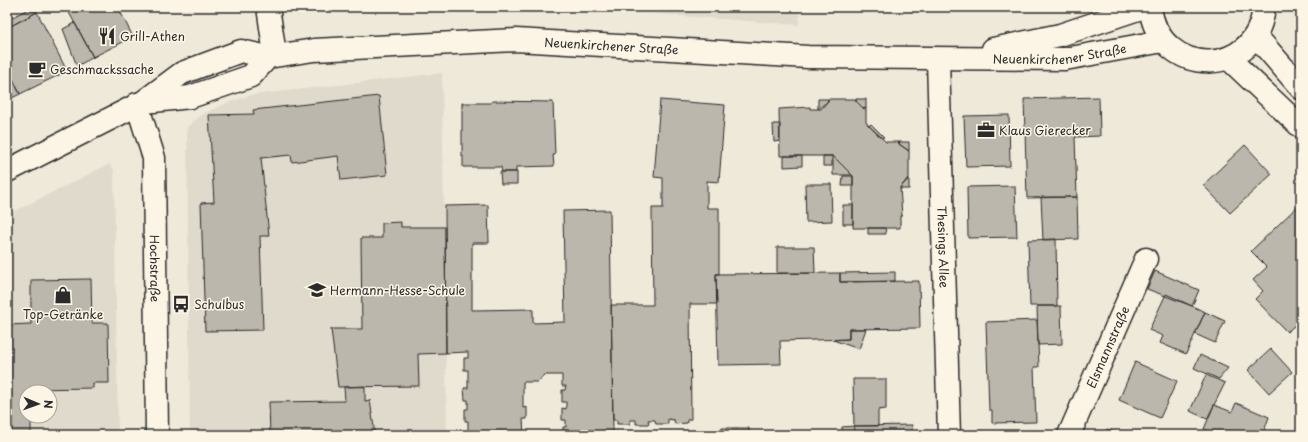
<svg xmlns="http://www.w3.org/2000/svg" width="1308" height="442" font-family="'Playpen Sans',sans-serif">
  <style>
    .built { fill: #e0dacc; fill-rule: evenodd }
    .building { fill: #bcb7ac; stroke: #2b2b2b }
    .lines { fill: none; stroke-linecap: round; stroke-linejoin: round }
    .street-casing { stroke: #2b2b2b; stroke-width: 25 }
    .secondary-casing { stroke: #2b2b2b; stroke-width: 25 }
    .street { stroke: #fcf5e5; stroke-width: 22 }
    .secondary { stroke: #fcf5e5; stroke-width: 22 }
    .labels { text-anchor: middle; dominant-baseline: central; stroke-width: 3; stroke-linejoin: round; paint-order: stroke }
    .poi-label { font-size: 12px; fill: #2b2b2b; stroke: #fcf5e5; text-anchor: start }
    .street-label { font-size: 12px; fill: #2b2b2b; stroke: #fcf5e5 }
  </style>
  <rect width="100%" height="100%" fill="#efe9da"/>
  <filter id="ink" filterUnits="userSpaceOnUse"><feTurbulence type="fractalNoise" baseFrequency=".025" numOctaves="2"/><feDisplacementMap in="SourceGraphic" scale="8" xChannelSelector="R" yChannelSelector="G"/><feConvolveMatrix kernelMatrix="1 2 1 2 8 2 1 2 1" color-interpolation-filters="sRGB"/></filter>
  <g filter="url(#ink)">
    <!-- built -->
    <path class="built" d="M462 7H520L461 11Z
      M568 7H800L799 25Z
      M442 73 447 435H190L187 127 201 115 227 103 251 95Z
      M109 164 114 169 118 435H7V215ZM26 392H50V416H26Z"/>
    <!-- building -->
    <path class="building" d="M32 7 37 12 7 28V20Z
      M66 7H118L133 37 93 57Z
      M37 12 67 71 20 94 7 67V28Z
      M75 23 93 57 97 55 77 66 63 29Z
      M11 75 20 94 10 99 7 93V77Z
      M379 96 387 175 341 180 338 156 292 162 291 155 261 158 269 236H260L263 330 205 331 201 203 214 202 209 115 254 114 253 110Z
      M1099 97 1100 136 1075 137 1077 197 1027 198 1024 99Z
      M818 99H828V101L818 109Z
      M828 99H856V101L864 109 866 108V122L869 126 886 142H899V144L909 151V179L900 187 902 216H900V228H853V176L833 156H780L779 109 810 107V109H821L828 101Z
      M856 99H866V108L864 109 856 101Z
      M660 100 725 105 719 182 707 181V208H719V274H716L717 304H690L691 419 687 420V423L675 424 674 420 668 419V424H656L655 420H648L649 424H636V420H630V424H617V420H613L611 305H653L652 208H663V178L654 177Z
      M492 101 553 102 555 155H553L554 166 516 167V172H502L501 167H463V156H462V103H491Z
      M1009 115 1010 166 966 167 964 116Z
      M773 124H780V141L774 142Z
      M871 124 884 137 882 138 869 126Z
      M899 142H909V151L899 144Z
      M1245 145 1272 174 1230 213 1203 185Z
      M784 156H802V166L784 167Z
      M823 156H832V166H823Z
      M833 156 852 175H833Z
      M500 172H517V184H501Z
      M843 176H853V186H842Z
      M907 179H909V189H900Z
      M805 184H831L832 221 806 222Z
      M1015 186 1017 237 968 238 967 187Z
      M1041 197H1077L1078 239 1043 240Z
      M1301 203V250L1297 254 1301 259V320L1287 332 1255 299 1263 291 1253 280 1267 267 1251 251Z
      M488 205 489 243H472V310L533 309V323L565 322 563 211 610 210 613 432H619L623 435H563V427H566V420H562V408L566 409V402H562V390H565L566 386H562V375H544L538 382H523V408L527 407V419H523L524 435H468V421H465V409H468V400H465L464 388H468V370H464V358H468V352L446 353 445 206Z
      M843 205H853V224H843Z
      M401 222V227H445L446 353 418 354 419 386 338 387 331 329H362L361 238H382V223Z
      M868 228H885L886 234H868Z
      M1056 239 1057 306H1030L1028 240Z
      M777 247H814L815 273H777Z
      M1155 271 1199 290 1192 306 1147 289Z
      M895 272V281L840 282V273Z
      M840 273V282L919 281 920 328 849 329V339L780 341 781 364 718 365 716 274Z
      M91 279 92 323H108L109 383H93V388L30 389V392H26V416H31V435H7V325L31 324V280Z
      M1166 294 1205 312 1186 354 1160 343 1163 336 1149 330Z
      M1037 306H1061L1062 344 1038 345Z
      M1205 312 1225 321 1215 343 1195 334Z
      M1037 320 1039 367H1034L1036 422 992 423V410H989L986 322Z
      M849 329H866L859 349 833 340 849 339Z
      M1271 349 1292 372 1269 393 1248 370Z
      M1200 355 1228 368 1219 379 1194 368Z
      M1135 362 1177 381 1160 418 1119 400Z
      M1206 375 1225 383 1207 419 1190 411Z
      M853 379H886V409L878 410V426H854Z
      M365 386V401L370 400 375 435H270L269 402 345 401 344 387Z
      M1236 403 1269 417 1264 431 1272 435H1219L1204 429 1214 405 1232 412Z
      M912 425V435H854V426Z
      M854 426V435H842V427Z
      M722 428H749V435H722Z
      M1107 429 1120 435H1104Z"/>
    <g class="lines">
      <!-- street casing -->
      <g class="street-casing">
        <g id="street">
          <path d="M268 7 275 55"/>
          <path id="s1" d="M938 59 949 435"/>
          <path id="s2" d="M137 104 154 158 157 435"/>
          <path id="s3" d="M1069 435 1146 259"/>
        </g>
      </g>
      <!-- secondary casing -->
      <g class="secondary-casing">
        <g id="secondary">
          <path d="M1150 7C1159 79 1257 80 1264 7"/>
          <path d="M1256 36 1301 88"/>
          <path d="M993 49 1060 35 1144 7"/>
          <path d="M1228 58 1301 127"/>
          <path d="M144 102 190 97 251 76 268 57"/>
          <path id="s4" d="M7 171 143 102 182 73 241 51 268 57 314 50 516 40 808 57 1065 59 1163 41"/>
        </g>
      </g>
      <!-- street -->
      <use href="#street" class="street"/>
      <!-- secondary -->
      <use href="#secondary" class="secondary"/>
    </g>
  </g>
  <!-- icons -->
  <defs>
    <g id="restaurant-bare" transform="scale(1.38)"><path d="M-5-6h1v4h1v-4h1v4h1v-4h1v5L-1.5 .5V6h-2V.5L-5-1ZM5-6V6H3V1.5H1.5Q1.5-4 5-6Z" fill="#2b2b2b" stroke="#fcf5e5" stroke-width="2.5" paint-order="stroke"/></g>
    <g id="cafe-bare" transform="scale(1.38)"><path d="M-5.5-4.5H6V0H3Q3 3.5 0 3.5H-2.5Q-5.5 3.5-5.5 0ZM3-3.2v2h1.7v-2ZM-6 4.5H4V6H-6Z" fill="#2b2b2b" stroke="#fcf5e5" stroke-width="2.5" paint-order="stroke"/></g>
    <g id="office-bare" transform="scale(1.38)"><path d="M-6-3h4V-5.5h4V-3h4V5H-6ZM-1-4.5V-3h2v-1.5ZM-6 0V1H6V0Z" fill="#2b2b2b" stroke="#fcf5e5" stroke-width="2.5" paint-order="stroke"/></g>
    <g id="school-bare" transform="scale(1.38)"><path d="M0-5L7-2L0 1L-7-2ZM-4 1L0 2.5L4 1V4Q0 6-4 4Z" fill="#2b2b2b" stroke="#fcf5e5" stroke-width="2.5" paint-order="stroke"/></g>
    <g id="shop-bare" transform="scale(1.38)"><path d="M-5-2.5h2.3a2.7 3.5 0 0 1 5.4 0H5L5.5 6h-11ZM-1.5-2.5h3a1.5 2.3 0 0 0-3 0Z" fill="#2b2b2b" stroke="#fcf5e5" stroke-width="2.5" paint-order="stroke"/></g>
    <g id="bus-bare" transform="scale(1.38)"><path d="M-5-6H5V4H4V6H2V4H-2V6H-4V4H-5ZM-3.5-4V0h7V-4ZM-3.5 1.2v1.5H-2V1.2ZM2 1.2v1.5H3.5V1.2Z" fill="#2b2b2b" stroke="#fcf5e5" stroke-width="2.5" paint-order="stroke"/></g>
  </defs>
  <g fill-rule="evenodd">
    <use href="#restaurant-bare" x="107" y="36"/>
    <use href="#cafe-bare" x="37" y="69"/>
    <use href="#office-bare" x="986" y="130"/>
    <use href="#school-bare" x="317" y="290"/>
    <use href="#shop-bare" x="63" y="295"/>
    <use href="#bus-bare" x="181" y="304"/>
  </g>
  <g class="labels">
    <!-- poi labels -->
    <g class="poi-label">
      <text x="120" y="36">Grill-Athen</text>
      <text x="50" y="69">Geschmackssache</text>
      <text x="999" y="130">Klaus Gierecker</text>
      <text x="330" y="290">Hermann-Hesse-Schule</text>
      <text x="194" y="304">Schulbus</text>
      <text x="63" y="314" text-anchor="middle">Top-Getränke</text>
    </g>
    <!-- street labels -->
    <g class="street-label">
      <text stroke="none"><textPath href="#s4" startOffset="636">Neuenkirchener Straße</textPath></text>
      <text stroke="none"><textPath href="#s4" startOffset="1085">Neuenkirchener Straße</textPath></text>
      <text stroke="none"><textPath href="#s1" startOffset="188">Thesings Allee</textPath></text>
      <text stroke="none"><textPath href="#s2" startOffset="167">Hochstraße</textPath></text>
      <text stroke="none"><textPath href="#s3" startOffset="96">Elsmannstraße</textPath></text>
    </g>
  </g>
  <!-- margin -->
  <rect width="1308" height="442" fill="none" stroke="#fcf5e5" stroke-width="24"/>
  <rect x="12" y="12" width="1284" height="418" fill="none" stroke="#2b2b2b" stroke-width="1.5" filter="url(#ink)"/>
  <!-- north arrow -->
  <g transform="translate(38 404) rotate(92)"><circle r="19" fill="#fcf5e5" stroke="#a8a49b"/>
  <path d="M0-3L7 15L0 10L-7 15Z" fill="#2b2b2b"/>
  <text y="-6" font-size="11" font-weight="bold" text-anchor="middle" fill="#2b2b2b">N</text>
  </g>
</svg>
